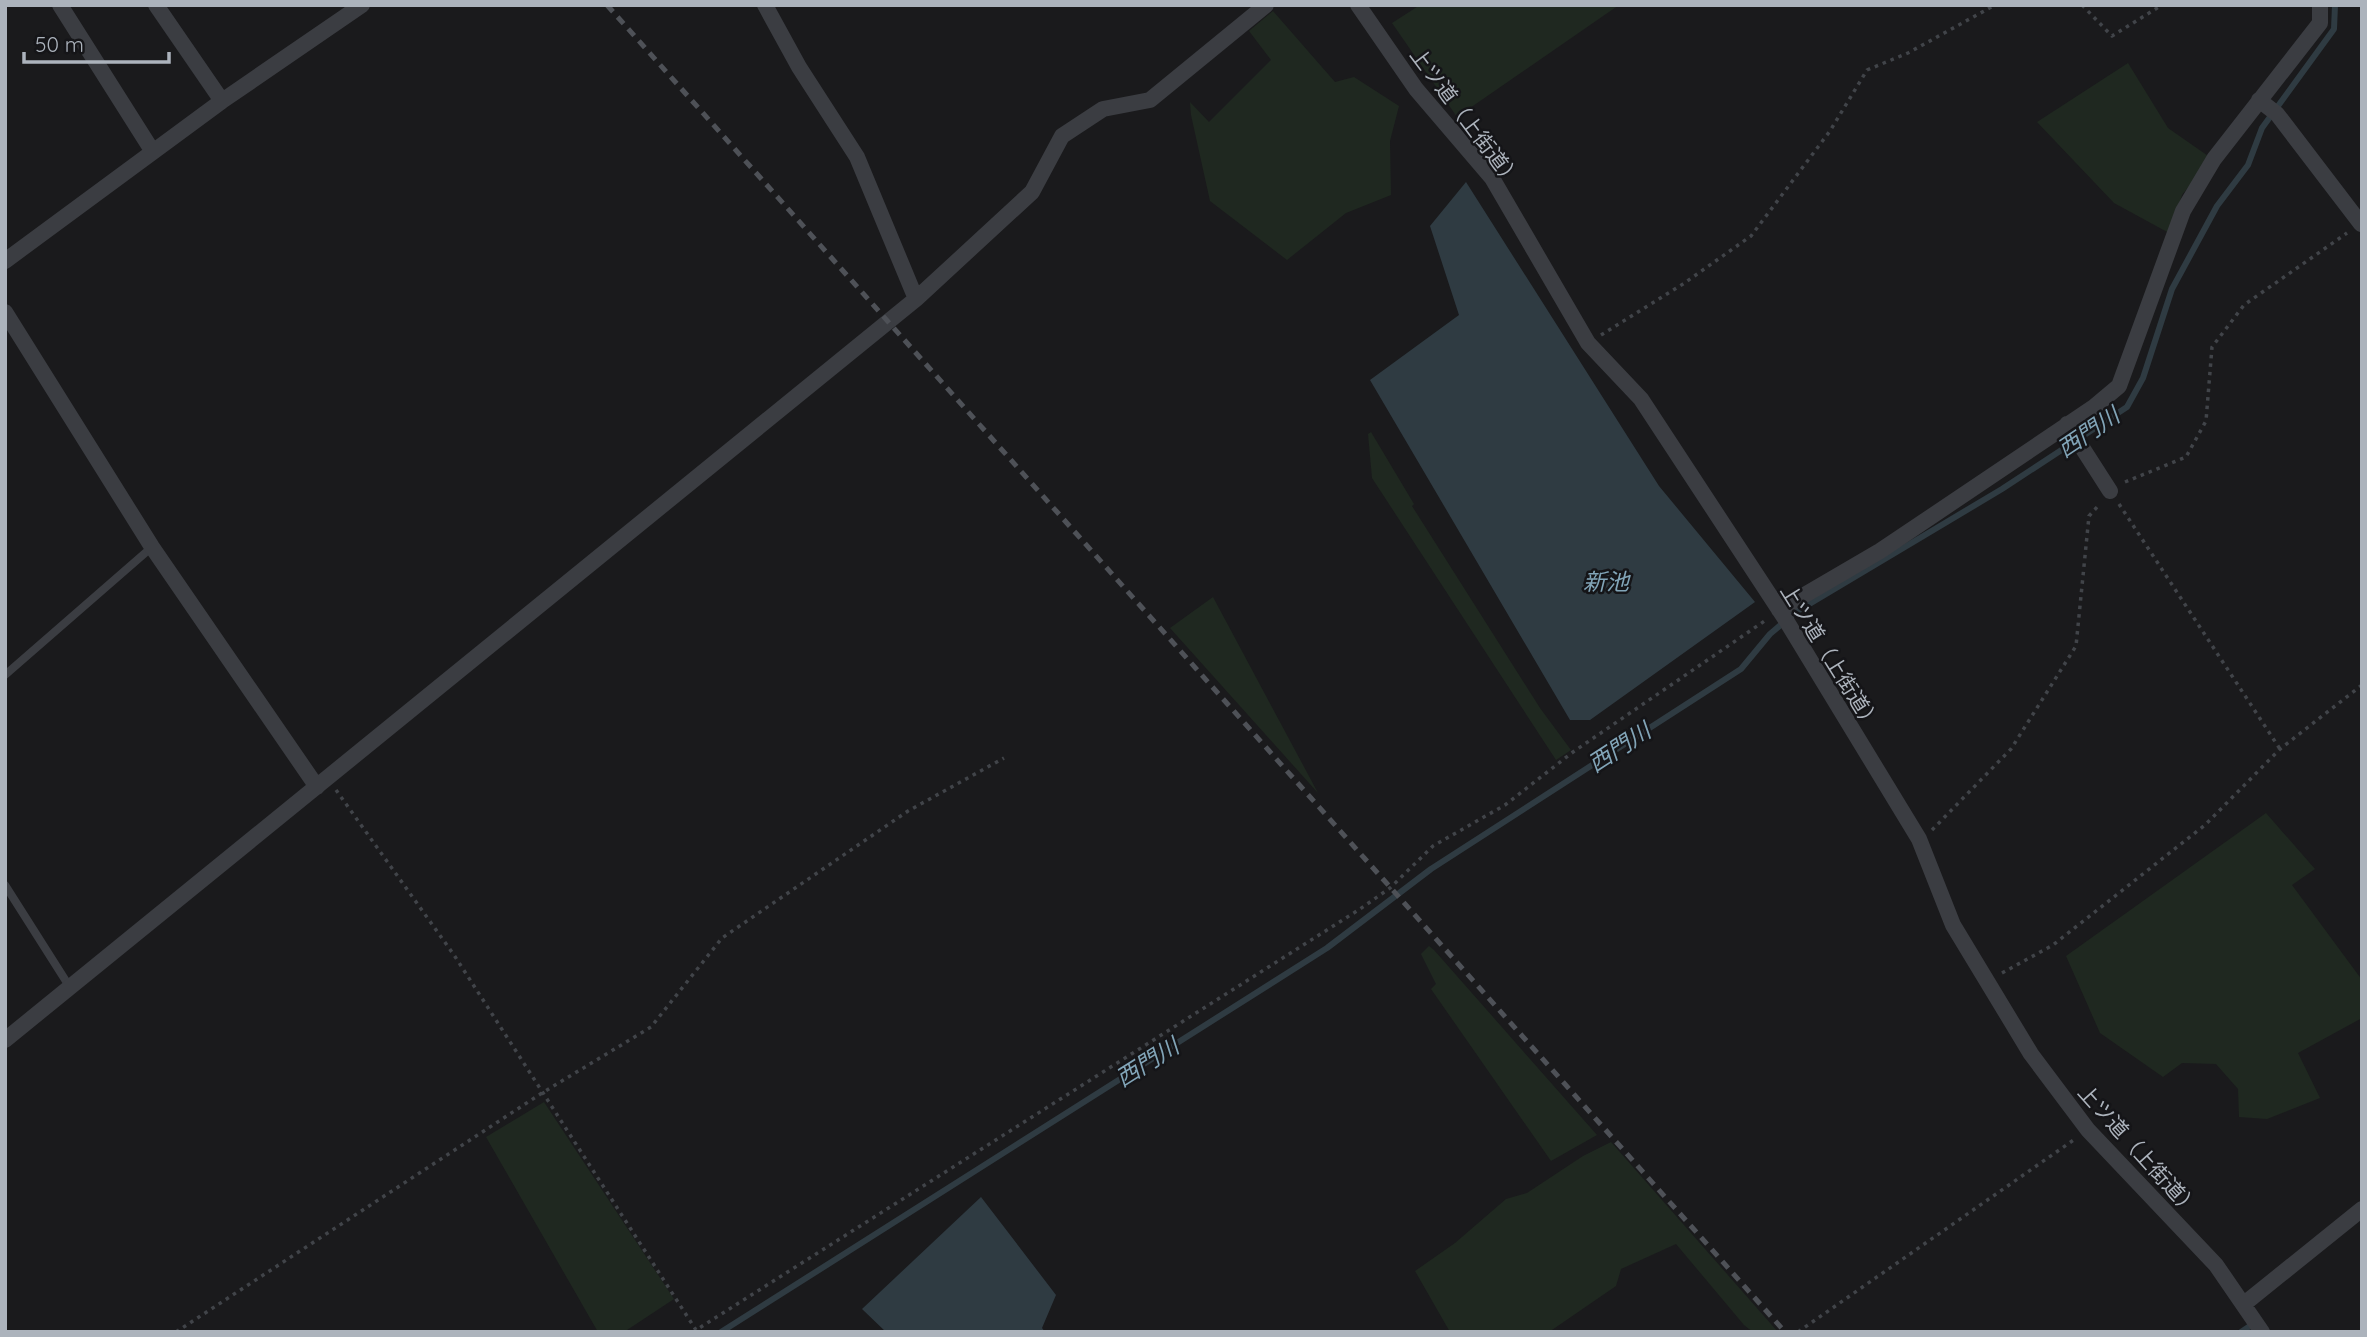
<svg xmlns="http://www.w3.org/2000/svg" width="2367" height="1337" font-family="Quicksand,'Noto Sans JP',sans-serif">
  <style>
    .green { fill: #1f2820 }
    .water { fill: #2f3b42 }
    .lines { fill: none; stroke-linecap: round; stroke-linejoin: round }
    .stream { stroke: #2f3b42; stroke-width: 6 }
    .path { stroke: #414449; stroke-width: 3.5; stroke-dasharray: 3.5 5; stroke-linecap: butt }
    .service { stroke: #3b3d42; stroke-width: 8 }
    .minor { stroke: #3b3d42; stroke-width: 16 }
    .rail { stroke: #4e5157; stroke-width: 5; stroke-dasharray: 9 7; stroke-linecap: butt }
    .labels { text-anchor: middle; dominant-baseline: central; stroke-width: 5; stroke-linejoin: round; paint-order: stroke }
    .street-label { font-size: 21px; fill: #acb3bc; stroke: #151518 }
    .water-label { font-size: 23px; font-style: italic; fill: #82a5b8; stroke: #151518 }
  </style>
  <rect width="100%" height="100%" fill="#1a1a1c"/>
  <!-- green -->
  <path class="green" d="M1420 5H1619L1457 117 1392 23Z
    M1273 11 1335 82 1354 77 1399 106 1390 141 1391 195 1346 213 1287 260 1210 201 1191 115 1190 102 1209 122 1271 60 1249 31Z
    M2128 63 2168 128 2211 158 2182 195 2169 233 2114 203 2037 122Z
    M1371 432 1414 504 1412 506 1540 708 1571 750 1556 760 1372 478 1368 434Z
    M1213 597 1318 793 1170 628Z
    M2266 813 2315 869 2292 885 2362 980V1018L2298 1053 2320 1098 2267 1119 2239 1117 2238 1089 2216 1064 2182 1063 2163 1077 2100 1033 2066 956Z
    M1429 946 1434 950 1597 1135 1551 1161 1431 989 1436 984 1421 954Z
    M544 1102 674 1299 624 1332H598L486 1137Z
    M1611 1142 1778 1332H1753L1744 1325 1676 1244 1621 1269 1616 1286 1549 1332H1450L1415 1271 1455 1243 1506 1199 1527 1193 1583 1156Z"/>
  <!-- water -->
  <path class="water" d="M1466 182 1659 486 1755 602 1590 720H1570L1370 380 1459 315 1430 226Z
    M981 1197 1056 1295 1042 1328 1045 1332H886L862 1309Z"/>
  <g class="lines">
    <!-- stream -->
    <path class="stream" d="M721 1332 1327 948 1431 869 1741 669 1770 634 1796 612 2002 489 2127 407 2143 378 2172 289 2217 206 2248 165 2262 128 2334 29 2335 5
      M2241 1332 2253 1324"/>
    <!-- path -->
    <path class="path" d="M2082 5 2112 36 2162 5
      M1601 335 1683 284 1751 236 1830 131 1867 70 1908 53 1995 5
      M2125 482 2186 457 2206 421 2212 347 2244 305 2347 233
      M2119 504 2280 749
      M336 790 454 955 696 1330
      M1932 830 2011 749 2076 646 2089 516 2099 505
      M2002 973 2053 945 2205 825 2280 749 2362 685
      M176 1332 542 1093 651 1027 722 938 908 811 1004 758
      M693 1332 1360 909 1390 888 1433 846 1505 805 1573 752 1766 620
      M1798 1332 2075 1139"/>
    <!-- service -->
    <path class="service" d="M5 675 152 547
      M5 885 71 989"/>
    <!-- minor -->
    <path class="minor" d="M60 5 153 152
      M156 5 222 101
      M765 5 799 67 857 157 916 299
      M1358 5 1416 89 1492 178 1588 343 1641 399 1784 617 1919 839 1953 925 2031 1054 2088 1130 2216 1265 2262 1332
      M2259 100 2277 114 2361 224
      M5 261 222 101 362 5
      M5 312 152 547 317 787
      M2067 424 2110 491
      M1779 610 1880 551 2094 407 2119 386 2183 211 2214 159 2320 23V5
      M5 1040 916 299 1032 192 1062 136 1103 109 1150 100 1266 5
      M2244 1304 2362 1209"/>
    <!-- rail -->
    <path class="rail" d="M607 5 1785 1332"/>
  </g>
  <g class="labels">
    <!-- street labels -->
    <g class="street-label">
      <text transform="translate(1466 117) rotate(53)">上ツ道（上街道）</text>
      <text transform="translate(1831 657) rotate(58)">上ツ道（上街道）</text>
      <text transform="translate(2139 1150) rotate(48)">上ツ道（上街道）</text>
    </g>
    <!-- water labels -->
    <g class="water-label">
      <text transform="translate(2088 432) rotate(-34)">西門川</text>
      <text x="1606" y="581">新池</text>
      <text transform="translate(1619 747) rotate(-33)">西門川</text>
      <text transform="translate(1147 1062) rotate(-32)">西門川</text>
    </g>
  </g>
  <!-- border -->
  <rect width="2367" height="1337" fill="none" stroke="#acb3bc" stroke-width="14"/>
  <!-- scale -->
  <path d="M24 52v10h145v-10" fill="none" stroke="#acb3bc" stroke-width="3.5"/>
  <text x="35" y="52" font-size="21" fill="#acb3bc" stroke="#151518" stroke-width="5" paint-order="stroke">50 m</text>
</svg>
